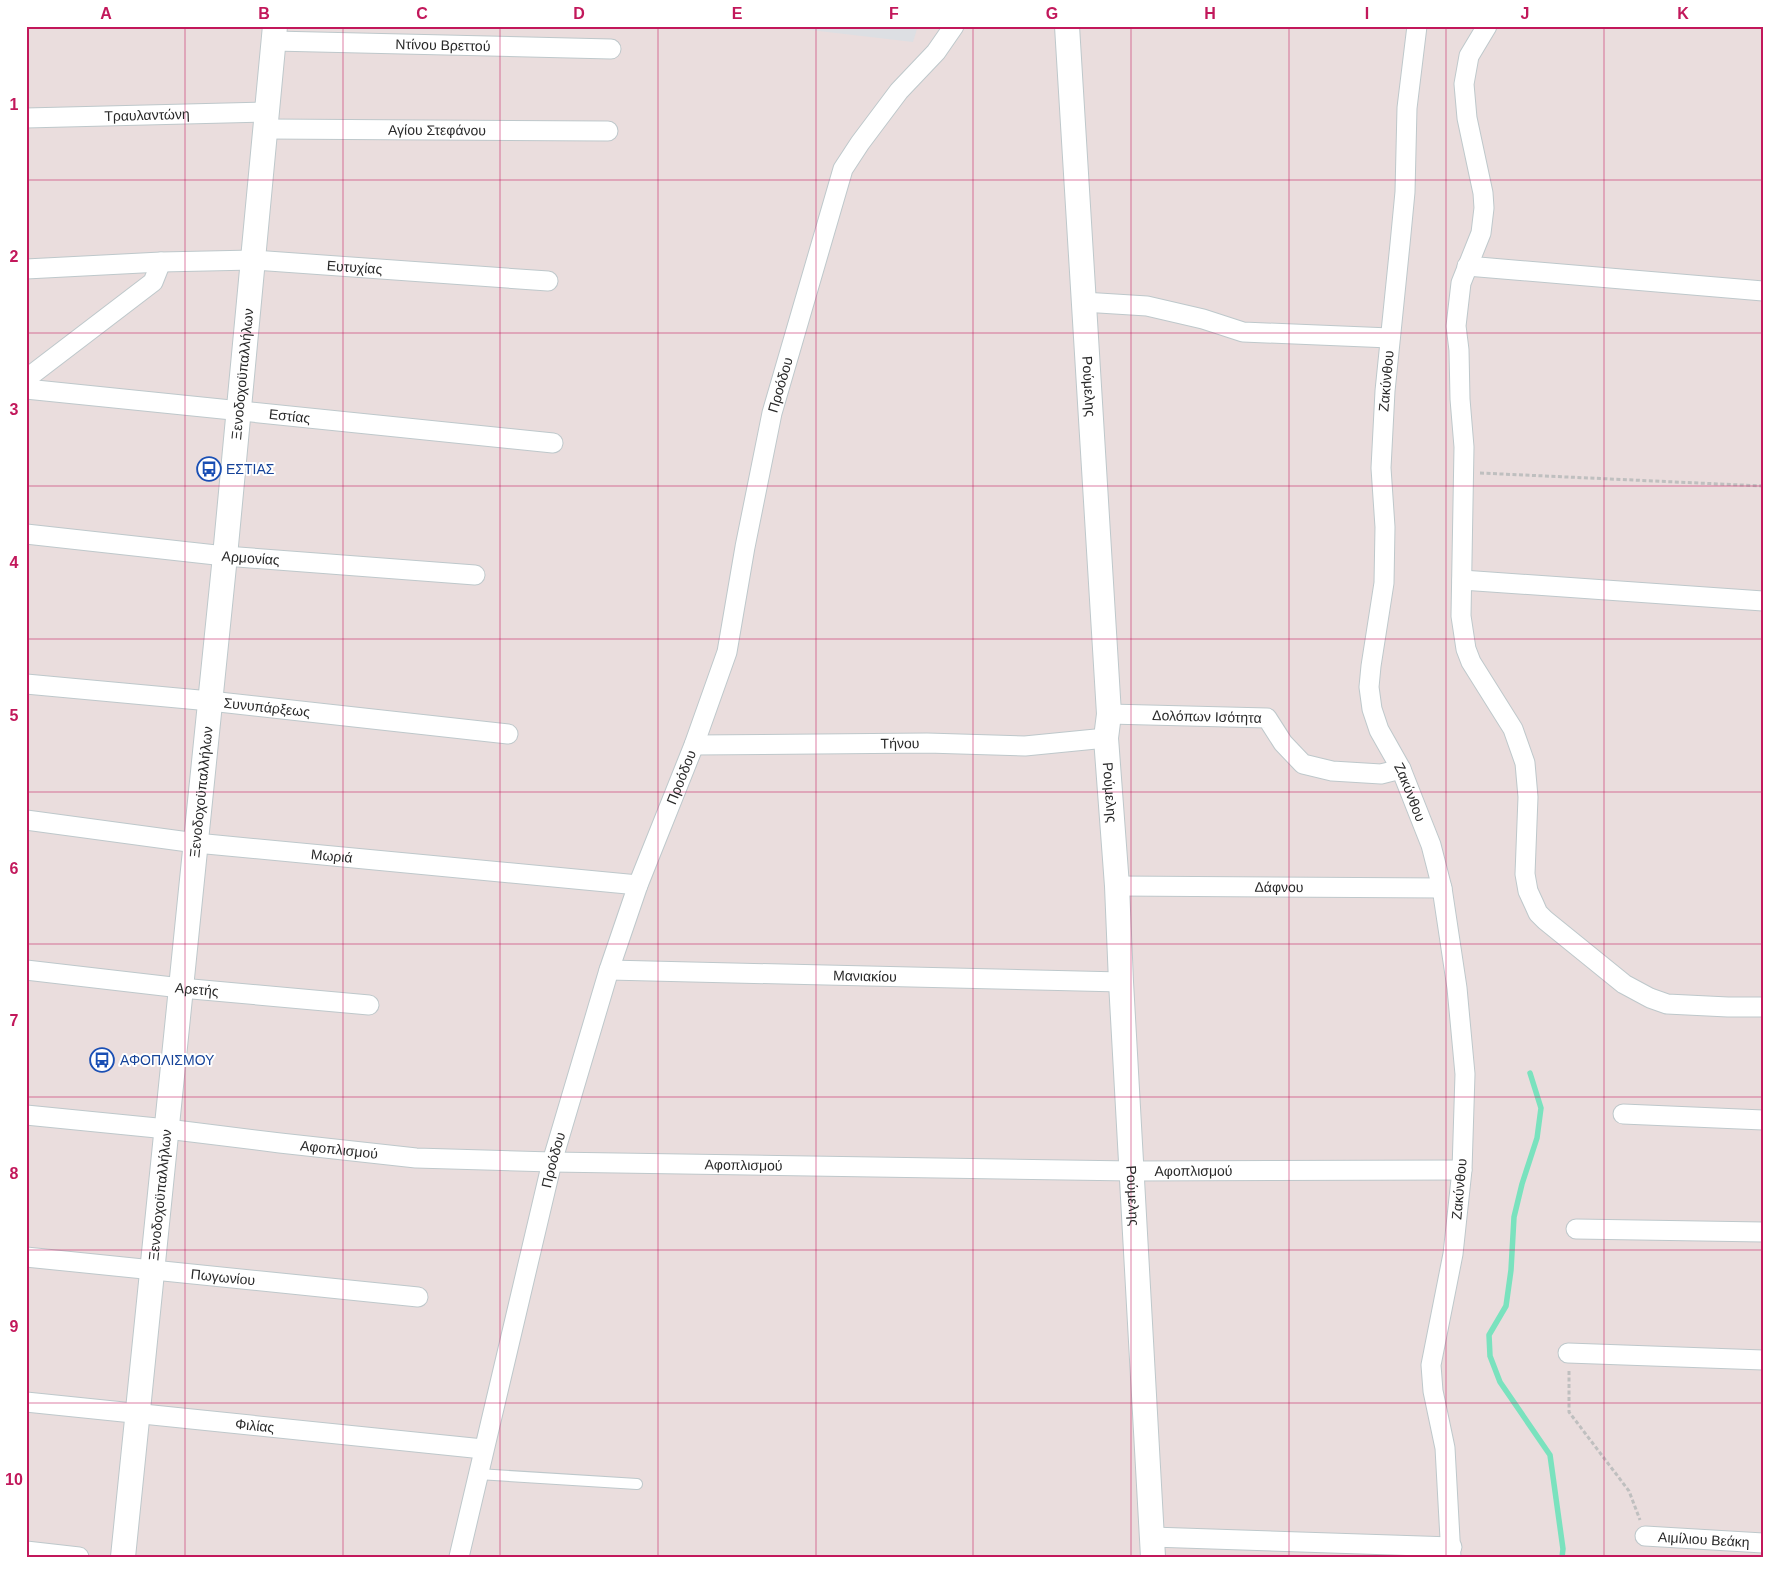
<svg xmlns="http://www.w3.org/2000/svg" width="1789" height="1583" font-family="Helvetica,sans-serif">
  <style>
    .industrial { fill: #dddfe3 }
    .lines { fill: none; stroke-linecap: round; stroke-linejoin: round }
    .stream { stroke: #7ae2be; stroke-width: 5.5 }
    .service-casing { stroke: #bec8cb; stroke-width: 12 }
    .minor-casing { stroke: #bec8cb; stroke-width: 21 }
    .tertiary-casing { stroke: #bec8cb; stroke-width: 26 }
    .path { stroke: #bfbfbf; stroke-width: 3; stroke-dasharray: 4 2.5; stroke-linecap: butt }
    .service { stroke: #fff; stroke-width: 10 }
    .minor { stroke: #fff; stroke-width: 19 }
    .tertiary { stroke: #fff; stroke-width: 24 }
    .grid { fill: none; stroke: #c2185b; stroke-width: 1; stroke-opacity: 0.55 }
    .labels { text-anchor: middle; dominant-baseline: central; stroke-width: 4; stroke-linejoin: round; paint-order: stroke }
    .street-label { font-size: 14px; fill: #292929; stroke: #fff }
    .transit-label { font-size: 14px; fill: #164399; stroke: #fff; text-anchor: start }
    .neatline { fill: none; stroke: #c2185b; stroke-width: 2 }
    .grid-label { font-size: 16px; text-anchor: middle; font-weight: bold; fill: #c2185b }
  </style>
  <rect width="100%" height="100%" fill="#eadddd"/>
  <!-- industrial -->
  <path class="industrial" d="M776 26H918L913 42Z"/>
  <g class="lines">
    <!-- stream -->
    <path class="stream" d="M1530 1073 1541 1108 1537 1138 1522 1184 1514 1217 1511 1270 1506 1306 1489 1335 1490 1356 1500 1382 1550 1455 1563 1549 1562 1557"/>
    <!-- service casing -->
    <g class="service-casing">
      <path id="service" d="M478 1474 637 1484"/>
    </g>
    <!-- minor casing -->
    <g class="minor-casing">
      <g id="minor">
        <path id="s1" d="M1417 26 1407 108 1405 192 1400 244 1385 391 1381 468 1385 527 1384 583 1371 666 1369 687 1372 709 1379 730 1401 769 1431 845 1442 888 1457 988 1465 1074 1462 1170 1453 1254 1431 1365 1433 1391 1445 1448 1451 1557"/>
        <path d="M1487 26 1469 56 1464 84 1467 118 1483 193 1484 208 1481 233 1461 283 1456 326 1459 350 1460 399 1464 447 1461 616 1466 649 1471 662 1513 729 1525 763 1528 797 1525 874 1528 891 1534 904 1538 913 1545 920 1624 984 1650 998 1667 1004 1728 1007H1763"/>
        <path id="s2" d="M274 41 611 49"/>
        <path id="s3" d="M26 118 267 112"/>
        <path id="s4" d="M266 129 608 131"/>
        <path d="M1467 266 1763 291"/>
        <path id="s5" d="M26 269 161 262 253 260 548 281"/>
        <path d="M1083 302 1147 306 1203 319 1243 332 1390 338"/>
        <path d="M26 379 153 282 161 262"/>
        <path id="s6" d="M26 389 553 443"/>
        <path id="s7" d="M26 534 225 556 475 575"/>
        <path d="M1462 580 1763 601"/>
        <path id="s8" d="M26 684 210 701 508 734"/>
        <path id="s9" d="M1109 714 1267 718 1283 743 1303 764 1332 771 1381 774 1401 769"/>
        <path id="s10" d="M694 745 927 743 1025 746 1106 738"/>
        <path id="s11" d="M26 820 196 843 638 885"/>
        <path id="s12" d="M1117 886 1442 888"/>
        <path id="s13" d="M26 970 181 988 369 1005"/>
        <path id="s14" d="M609 970 1121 982"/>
        <path d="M1623 1114 1763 1120"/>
        <path id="s15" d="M26 1115 167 1129 280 1143 416 1158 552 1162 1132 1171 1462 1170"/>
        <path d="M1576 1229 1763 1232"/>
        <path id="s16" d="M26 1257 418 1297"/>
        <path d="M1568 1353 1763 1360"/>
        <path id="s17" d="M26 1402 483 1449"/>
        <path id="s18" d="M1645 1536 1763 1543"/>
        <path d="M1152 1537 1452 1547"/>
        <path d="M26 1551 79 1557"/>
        <path id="s19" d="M459 1557 552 1162 609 970 638 885 694 745 727 652 745 547 772 413 843 169 860 143 899 91 936 52 954 26"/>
      </g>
    </g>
    <!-- tertiary casing -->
    <g class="tertiary-casing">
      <g id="tertiary">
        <path id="s20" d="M1067 26 1109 714 1106 738 1117 886 1121 982 1153 1557"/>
        <path id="s21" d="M123 1557 225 556 275 26"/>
      </g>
    </g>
    <!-- path -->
    <path class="path" d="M1480 473 1763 486
      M1569 1371V1412L1629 1491 1640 1520"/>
    <!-- service -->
    <use href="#service" class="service"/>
    <!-- minor -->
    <use href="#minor" class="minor"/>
    <!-- tertiary -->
    <use href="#tertiary" class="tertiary"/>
  </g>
  <!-- grid -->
  <path class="grid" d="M185 26V1557M343 26V1557M500 26V1557M658 26V1557M816 26V1557M973 26V1557M1131 26V1557M1289 26V1557M1446 26V1557M1604 26V1557M26 180H1763M26 333H1763M26 486H1763M26 639H1763M26 792H1763M26 944H1763M26 1097H1763M26 1250H1763M26 1403H1763"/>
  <!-- icons -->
  <defs>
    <g id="bus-ring" transform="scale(1.25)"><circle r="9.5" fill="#fff" stroke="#1a4fb4" stroke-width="1.5"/><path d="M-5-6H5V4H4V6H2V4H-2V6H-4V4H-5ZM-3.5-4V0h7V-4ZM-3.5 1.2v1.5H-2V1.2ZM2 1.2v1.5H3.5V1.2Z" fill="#1a4fb4"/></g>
  </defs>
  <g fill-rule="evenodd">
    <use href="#bus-ring" x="209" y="469"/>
    <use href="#bus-ring" x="102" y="1060"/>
  </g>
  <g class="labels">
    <!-- street labels -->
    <g class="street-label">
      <text stroke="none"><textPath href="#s2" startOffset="169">Ντίνου Βρεττού</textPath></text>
      <text stroke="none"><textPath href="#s3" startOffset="121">Τραυλαντώνη</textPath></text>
      <text stroke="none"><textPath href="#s4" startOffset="171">Αγίου Στεφάνου</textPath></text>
      <text stroke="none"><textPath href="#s5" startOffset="329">Ευτυχίας</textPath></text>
      <text stroke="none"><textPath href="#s21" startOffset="1189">Ξενοδοχοϋπαλλήλων</textPath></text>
      <text transform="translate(1386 381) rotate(-85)">Ζακύνθου</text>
      <text stroke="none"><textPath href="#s19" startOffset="1218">Προόδου</textPath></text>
      <text stroke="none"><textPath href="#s20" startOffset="361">Ρούμελης</textPath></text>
      <text stroke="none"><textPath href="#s6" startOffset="265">Εστίας</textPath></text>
      <text stroke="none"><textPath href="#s7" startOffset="226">Αρμονίας</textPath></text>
      <text stroke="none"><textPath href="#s8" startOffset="242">Συνυπάρξεως</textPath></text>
      <text stroke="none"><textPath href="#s9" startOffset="98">Δολόπων Ισότητα</textPath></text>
      <text stroke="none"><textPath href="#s10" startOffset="206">Τήνου</textPath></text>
      <text stroke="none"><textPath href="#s19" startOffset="812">Προόδου</textPath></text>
      <text stroke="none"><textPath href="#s20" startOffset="768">Ρούμελης</textPath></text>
      <text stroke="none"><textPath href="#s21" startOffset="769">Ξενοδοχοϋπαλλήλων</textPath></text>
      <text stroke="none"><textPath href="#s1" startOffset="778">Ζακύνθου</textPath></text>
      <text stroke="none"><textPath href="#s11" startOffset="308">Μωριά</textPath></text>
      <text stroke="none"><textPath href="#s12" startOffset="162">Δάφνου</textPath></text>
      <text stroke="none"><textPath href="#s14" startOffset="256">Μανιακίου</textPath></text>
      <text stroke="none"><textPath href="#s13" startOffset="172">Αρετής</textPath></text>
      <text stroke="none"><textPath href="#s15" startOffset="315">Αφοπλισμού</textPath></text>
      <text stroke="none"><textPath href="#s19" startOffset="408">Προόδου</textPath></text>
      <text stroke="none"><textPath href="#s15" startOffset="720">Αφοπλισμού</textPath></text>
      <text stroke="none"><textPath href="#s15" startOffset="1170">Αφοπλισμού</textPath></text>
      <text transform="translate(1459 1189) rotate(-85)">Ζακύνθου</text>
      <text stroke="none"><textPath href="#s21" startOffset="364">Ξενοδοχοϋπαλλήλων</textPath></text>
      <text stroke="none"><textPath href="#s20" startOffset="1172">Ρούμελης</textPath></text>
      <text stroke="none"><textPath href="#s16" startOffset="198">Πωγωνίου</textPath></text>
      <text stroke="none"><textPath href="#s17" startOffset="230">Φιλίας</textPath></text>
      <text stroke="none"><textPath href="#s18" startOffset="59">Αιμίλιου Βεάκη</textPath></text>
    </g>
    <!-- transit labels -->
    <g class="transit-label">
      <text x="226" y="469">ΕΣΤΙΑΣ</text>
      <text x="120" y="1060">ΑΦΟΠΛΙΣΜΟΥ</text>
    </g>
  </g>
  <!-- border -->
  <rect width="1789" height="1583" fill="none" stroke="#ffffff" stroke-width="55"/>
  <rect x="28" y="28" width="1734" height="1528" class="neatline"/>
  <g class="grid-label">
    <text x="106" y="19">A</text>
    <text x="264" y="19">B</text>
    <text x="422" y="19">C</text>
    <text x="579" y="19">D</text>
    <text x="737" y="19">E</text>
    <text x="894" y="19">F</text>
    <text x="1052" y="19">G</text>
    <text x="1210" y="19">H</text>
    <text x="1367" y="19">I</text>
    <text x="1525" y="19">J</text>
    <text x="1683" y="19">K</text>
    <text x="14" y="110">1</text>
    <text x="14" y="262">2</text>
    <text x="14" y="415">3</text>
    <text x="14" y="568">4</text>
    <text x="14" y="721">5</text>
    <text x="14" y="874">6</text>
    <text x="14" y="1026">7</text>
    <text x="14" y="1179">8</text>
    <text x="14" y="1332">9</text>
    <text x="14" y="1485">10</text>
  </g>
</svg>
